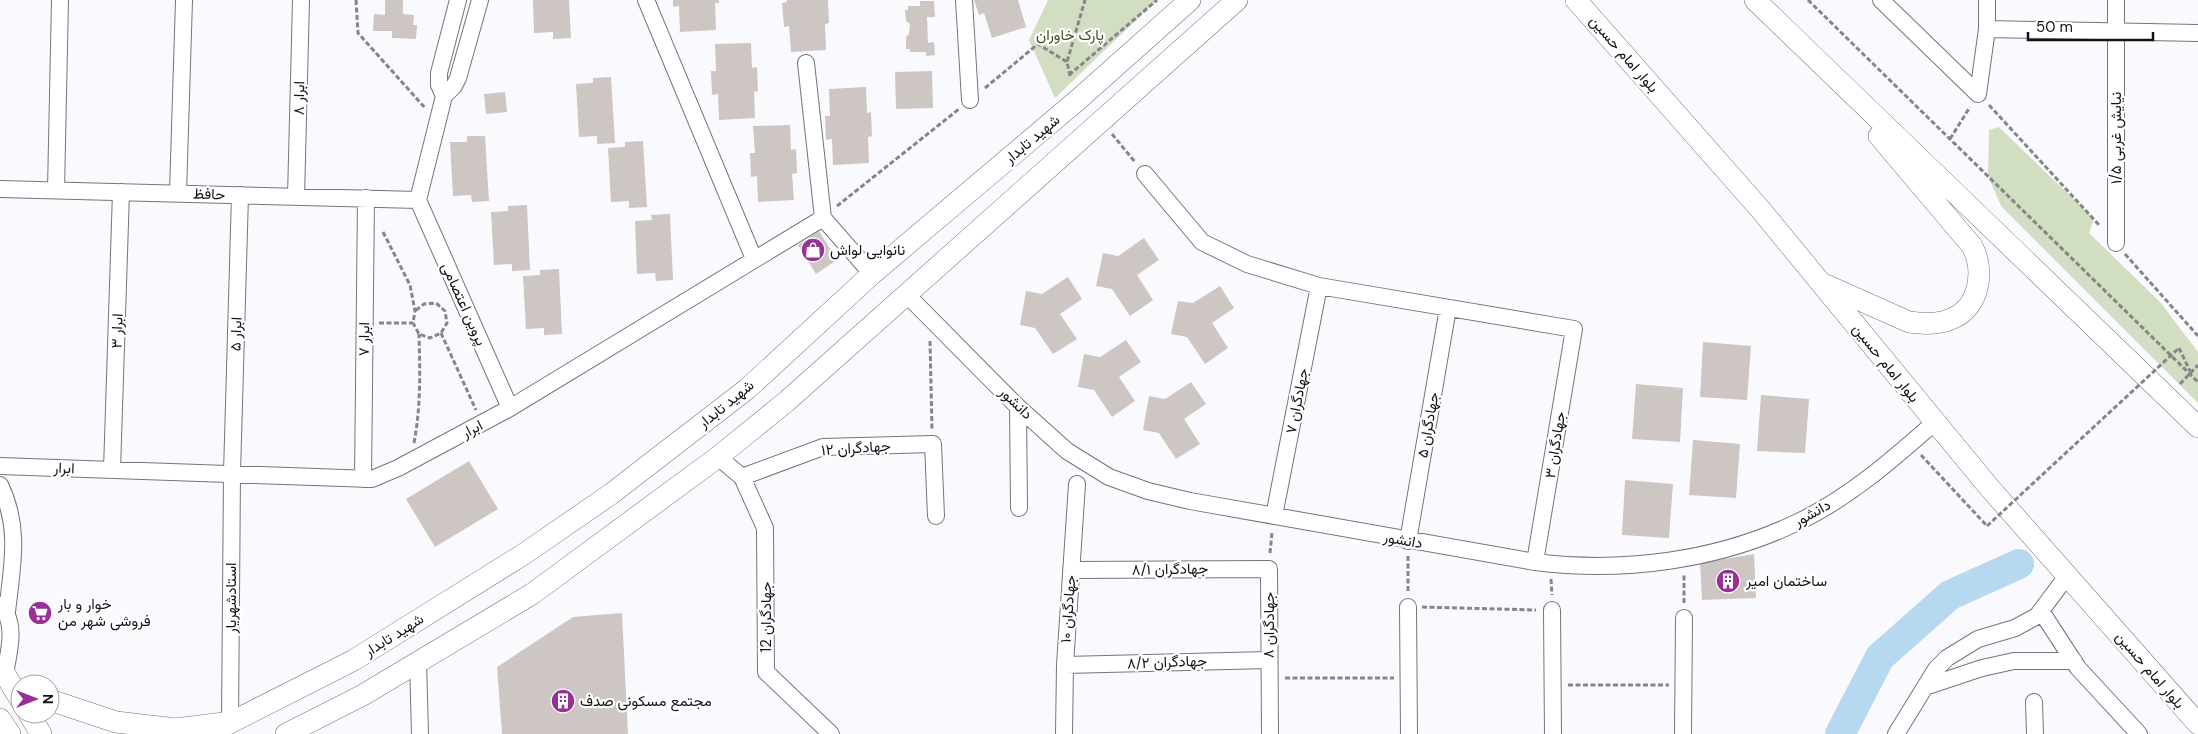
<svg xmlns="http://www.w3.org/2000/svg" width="2198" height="734" font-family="'DM Sans',Vazirmatn,sans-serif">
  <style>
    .green { fill: #d2dec2 }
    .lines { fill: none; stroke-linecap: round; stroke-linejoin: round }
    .river { stroke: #b6d9f0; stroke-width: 30 }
    .building { fill: #cdc6c3 }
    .minor-casing { stroke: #74757a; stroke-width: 18 }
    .major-casing { stroke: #74757a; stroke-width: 22 }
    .path { stroke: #868689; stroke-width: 3; stroke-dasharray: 5 2.5; stroke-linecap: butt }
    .minor { stroke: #fff; stroke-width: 16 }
    .major { stroke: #fff; stroke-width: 21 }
    .path-bridge { stroke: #868689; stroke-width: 3; stroke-dasharray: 5 2.5; stroke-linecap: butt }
    .labels { text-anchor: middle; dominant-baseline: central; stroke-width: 4.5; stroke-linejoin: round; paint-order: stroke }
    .park-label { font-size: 15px; fill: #3c4f1c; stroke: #fff }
    .street-label { font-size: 15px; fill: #131416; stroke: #fff }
    .poi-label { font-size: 15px; fill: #131416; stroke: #fff; text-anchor: start }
  </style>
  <rect width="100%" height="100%" fill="#fafafe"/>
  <!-- green -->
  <path class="green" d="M1048 0H1157L1055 98 1029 40Z
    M1999 127 2094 219 2089 233 2161 303 2198 352V403L2001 206 1988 176 1989 130Z"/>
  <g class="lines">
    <!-- river -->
    <path class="river" d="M1840 734 1880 657 1950 595 2019 564"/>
  </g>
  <!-- building -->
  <path class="building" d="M385 0H403V14L414 15 413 25H417L416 39 392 38V31H373L374 14 385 15Z
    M533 0H569L571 38 553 39V32L534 33Z
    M673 0H719V3H715L716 30 680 32 679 6 673 7Z
    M787 0H828L829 23 825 24 826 50 791 52 789 26 784 27 782 3 787 2Z
    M974 0H1018L1026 27 992 38 984 13 979 15Z
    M920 1H934L935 17H927L928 43 934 42 935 55 926 56V52H910V49H906V37L909 34 910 24 906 21 905 10H908V6H920Z
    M751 43 752 68 757 67 758 91 754 92 755 118 719 120 718 94 712 95 711 71H716L715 44Z
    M932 71 933 108 896 109 895 72Z
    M611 77 615 143 597 144V136L579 137 576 84 593 83V78Z
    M866 87 867 113 871 112 872 136 868 137 869 163 833 165 832 139 826 140 825 116H830L829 89Z
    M505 92 507 112 486 114 484 94Z
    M790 125 791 150 796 149 797 173 792 174 794 200 758 202 757 176 751 177 750 153H755L753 126Z
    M467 136H485L489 201 472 202 471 195 453 196 450 142H467Z
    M643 141 647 207 629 208V201L611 202 608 148 625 147V142Z
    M527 205 530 270 512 271V264L494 265 491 212 508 211V206Z
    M670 214 673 280 656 281 655 273 637 274 635 221 652 220 651 215Z
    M819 231 837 260 816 274 798 245Z
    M1144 238 1159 260 1137 275 1153 300 1130 316 1112 289 1096 286 1103 253 1118 256Z
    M559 269 562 334 544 335V328L526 329 523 276 540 275V270Z
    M1068 277 1082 299 1060 314 1077 339 1053 354 1035 328 1020 325 1026 291 1042 294Z
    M1220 286 1234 308 1212 323 1228 348 1205 364 1187 337 1171 334 1178 301 1193 303Z
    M1126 340 1141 362 1119 377 1135 401 1112 417 1094 390 1078 387 1084 354 1100 357Z
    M1703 342 1751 346 1747 400 1700 397Z
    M1191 382 1206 404 1184 419 1200 444 1176 459 1159 433 1143 430 1149 396 1165 399Z
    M1636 384 1683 388 1680 442 1632 439Z
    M1761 395 1809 399 1805 453 1757 451Z
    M1693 440 1740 444 1736 498 1689 495Z
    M469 461 498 509 435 547 406 499Z
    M1625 480 1673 484 1669 538 1622 535Z
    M1754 554 1756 598 1702 600 1700 563Z
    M622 613 628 734H502L497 667 573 617Z"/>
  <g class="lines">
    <!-- minor casing -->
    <g class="minor-casing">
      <path id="minor" d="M646 0 754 259
        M964 0 970 100
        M1881 0 1978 94
        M1987 29 2198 33
        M806 63 823 218
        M1978 94 1987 29V0
        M444 96 454 86 458 78 480 0
        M444 96 439 85V73L458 0
        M1145 174 1202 242 1247 264 1319 286 1574 329 1535 562
        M0 189 418 200
        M56 190 60 0
        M178 193 184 0
        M296 197 301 0
        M418 200 510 408
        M418 200 444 96
        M2116 243V0
        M907 295 1018 407 1067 451 1109 477 1148 491 1190 501 1535 562C1623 573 1717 561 1798 522 1849 498 1893 459 1935 422
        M1018 407 1019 508
        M718 457 742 477 823 447 933 444 936 516
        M0 466 372 479 398 468 510 408 823 218 872 274
        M112 470 121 192
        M742 477 765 528 766 672 831 734
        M363 479 366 198
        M0 485C21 528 12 566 7 612
        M1274 516 1319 286
        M1408 541 1448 308
        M1071 570 1269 569 1270 734
        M1 605C17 625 9 650 5 674
        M1408 607 1409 734
        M1552 610 1553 734
        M2041 611 2078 668 2139 734
        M418 662 420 734
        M1065 665 1269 660
        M1925 687 1982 668 2014 661H2074
        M2034 702 2035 734
        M230 723 232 473 240 195
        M1064 734 1065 665 1077 484
        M1683 734 1684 618
        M1896 734 1936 669 1947 658 1978 639 2015 628 2037 616 2067 576"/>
    </g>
    <!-- major casing -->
    <g class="major-casing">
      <path id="major" d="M1576 0 1760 209 1988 486 2198 724
        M1755 0 2198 427
        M1826 285 1909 322C1923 324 1938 325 1951 319 1980 308 1985 270 1972 246L1879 136
        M0 666 20 699
        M50 700 116 722 176 729 224 723
        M29 714 41 734
        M0 719 10 734
        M208 734 354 660 524 554 611 494 747 389 872 274 1080 98 1190 0
        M286 734 363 695 532 594 718 457 787 401 1237 0"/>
    </g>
    <!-- path -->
    <path class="path" d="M356 0 358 33 426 109
      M1808 0 2198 382
      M1069 75 1157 0
      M1070 76 1067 62 1085 0
      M985 88 1038 44 1067 62
      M1989 105 2099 225
      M1112 134 1135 162
      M1950 139 1970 107
      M837 206 959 109
      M383 232 410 285 415 311 413 323 419 334 430 338 441 333 447 323 445 311 436 303 424 304 415 311
      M2125 254 2198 336
      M379 323H413
      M441 333 476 410
      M930 341 932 429
      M2179 348 2190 371
      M2180 384 2198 365
      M414 443C421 406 420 370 419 334
      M1921 455 1987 526
      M1270 553 1272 532
      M1408 556V593
      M1551 579 1552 595
      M1684 603V574
      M1422 607 1536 610
      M1285 678H1394
      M1568 685H1669"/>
    <!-- minor -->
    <use href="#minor" class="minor"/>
    <!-- major -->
    <use href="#major" class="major"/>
    <!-- path-bridge -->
    <path class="path-bridge" d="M1987 526 2179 348"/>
  </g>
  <!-- icons -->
  <defs>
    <g id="shop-disc" transform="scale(1.25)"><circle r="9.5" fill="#973196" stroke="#fff"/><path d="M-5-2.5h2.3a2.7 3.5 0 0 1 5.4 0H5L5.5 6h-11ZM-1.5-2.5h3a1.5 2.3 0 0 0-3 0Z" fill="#fff"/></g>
    <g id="building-disc" transform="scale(1.25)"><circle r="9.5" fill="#973196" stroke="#fff"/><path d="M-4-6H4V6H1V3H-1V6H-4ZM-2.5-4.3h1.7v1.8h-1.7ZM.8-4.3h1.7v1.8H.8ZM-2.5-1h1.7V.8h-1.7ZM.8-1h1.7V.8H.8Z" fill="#fff"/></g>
    <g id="supermarket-disc" transform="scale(1.25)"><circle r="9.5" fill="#973196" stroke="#fff"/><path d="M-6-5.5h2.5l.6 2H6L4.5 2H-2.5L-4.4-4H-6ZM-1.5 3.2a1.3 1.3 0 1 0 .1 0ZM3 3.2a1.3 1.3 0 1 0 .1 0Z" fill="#fff"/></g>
  </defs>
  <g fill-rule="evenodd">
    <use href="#shop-disc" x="813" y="250"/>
    <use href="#building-disc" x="1728" y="581"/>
    <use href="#supermarket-disc" x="40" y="613"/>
    <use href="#building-disc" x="563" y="701"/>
  </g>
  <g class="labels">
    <!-- park labels -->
    <g class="park-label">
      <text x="1070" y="35">پارک خاوران</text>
    </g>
    <!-- street labels -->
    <g class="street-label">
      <text transform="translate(1624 54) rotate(49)">بلوار امام حسین</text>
      <text transform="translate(299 98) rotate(-89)">ابرار ۸</text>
      <text transform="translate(2116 138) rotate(-90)">نیایش غربی ۱/۵</text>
      <text transform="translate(1032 139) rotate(-40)">شهید تابدار</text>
      <text transform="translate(209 194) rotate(2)">حافظ</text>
      <text transform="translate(464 304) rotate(66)">پروین اعتصامی</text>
      <text transform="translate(117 331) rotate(-88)">ابرار ۳</text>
      <text transform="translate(236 334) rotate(-88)">ابرار ۵</text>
      <text transform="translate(364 339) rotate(-89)">ابرار ۷</text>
      <text transform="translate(1886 363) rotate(51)">بلوار امام حسین</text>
      <text transform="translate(1297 401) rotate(-79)">جهادگران ۷</text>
      <text transform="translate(1016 403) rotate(44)">دانشور</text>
      <text transform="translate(726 404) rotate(-39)">شهید تابدار</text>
      <text transform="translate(1428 425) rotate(-80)">جهادگران ۵</text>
      <text transform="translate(472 429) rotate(-28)">ابرار</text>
      <text transform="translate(1555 445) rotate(-81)">جهادگران ۳</text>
      <text transform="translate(856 448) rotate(-4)">جهادگران ۱۲</text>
      <text transform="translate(64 468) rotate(2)">ابرار</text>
      <text transform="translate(1812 513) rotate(-29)">دانشور</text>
      <text transform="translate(1403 540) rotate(10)">دانشور</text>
      <text transform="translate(1170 569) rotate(-1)">جهادگران ۸/۱</text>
      <text transform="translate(231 598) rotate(-90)">استادشهریار</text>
      <text transform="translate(1068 609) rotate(-86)">جهادگران ۱۰</text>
      <text transform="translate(766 617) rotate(-90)">جهادگران 12</text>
      <text transform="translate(1269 625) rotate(-90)">جهادگران ۸</text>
      <text transform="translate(394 635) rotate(-32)">شهید تابدار</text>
      <text transform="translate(1167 662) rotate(-2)">جهادگران ۸/۲</text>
      <text transform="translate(2150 670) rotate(49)">بلوار امام حسین</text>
    </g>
    <!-- poi labels -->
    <g class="poi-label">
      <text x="830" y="250">نانوایی لواش</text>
      <text x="1746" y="581">ساختمان امیر</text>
      <text x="58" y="604">خوار و بار<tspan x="58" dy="17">فروشی شهر من</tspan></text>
      <text x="580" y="701">مجتمع مسکونی صدف</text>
    </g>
  </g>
  <!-- north arrow -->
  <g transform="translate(35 699) rotate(90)"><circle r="24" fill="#ffffff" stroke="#a1a1a2"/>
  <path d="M0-4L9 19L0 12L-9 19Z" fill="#973196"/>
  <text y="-8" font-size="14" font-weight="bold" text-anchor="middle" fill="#131416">N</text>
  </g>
  <!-- scale -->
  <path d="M2028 32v8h125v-8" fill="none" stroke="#131416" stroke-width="2.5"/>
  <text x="2036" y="32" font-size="15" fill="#131416" stroke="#ffffff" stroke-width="4" paint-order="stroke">50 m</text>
</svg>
